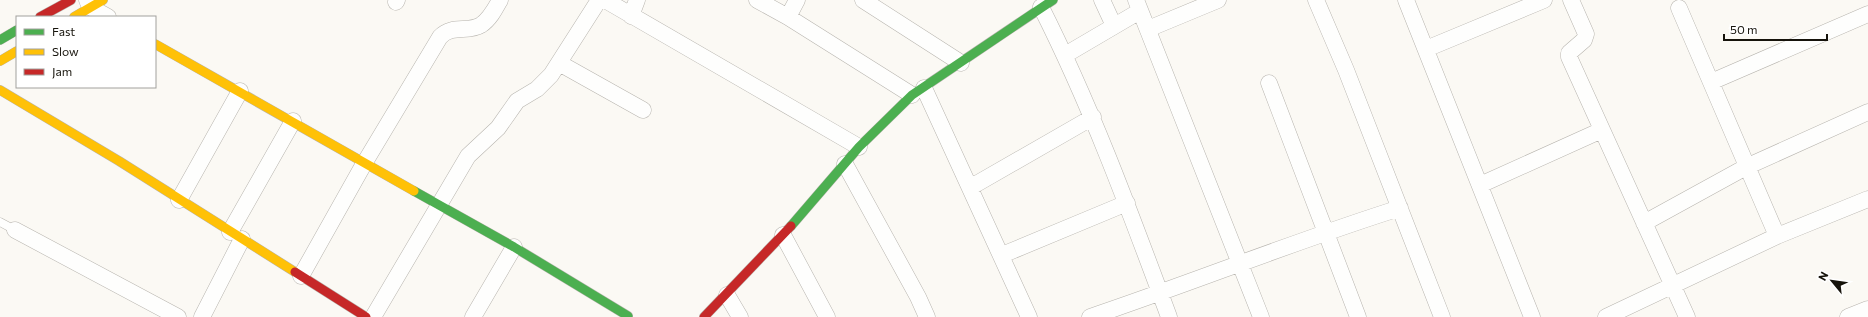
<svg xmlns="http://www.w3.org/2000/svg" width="1868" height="317" font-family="Commissioner,sans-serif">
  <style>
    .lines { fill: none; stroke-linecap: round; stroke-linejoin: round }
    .lane-casing { stroke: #b7b4ae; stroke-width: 9 }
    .street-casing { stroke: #b7b4ae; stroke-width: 17 }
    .fast-casing { stroke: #b7b4ae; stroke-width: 10 }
    .slow-casing { stroke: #b7b4ae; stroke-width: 10 }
    .jam-casing { stroke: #b7b4ae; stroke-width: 10 }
    .lane { stroke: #fefefd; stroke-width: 8 }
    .street { stroke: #fefefd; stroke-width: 16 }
    .fast { stroke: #4caf50; stroke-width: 9 }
    .slow { stroke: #ffc107; stroke-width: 9 }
    .jam { stroke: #c62828; stroke-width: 9 }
  </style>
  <rect width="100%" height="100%" fill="#fbf9f4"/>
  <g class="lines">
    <!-- lane casing -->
    <g class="lane-casing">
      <path id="lane" d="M0 222 15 230"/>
    </g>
    <!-- street casing -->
    <g class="street-casing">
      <path id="street" d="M87 0 90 7 108 17
        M605 0 859 147
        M757 0 788 17 912 95
        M863 0 961 63
        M1102 0 1114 26
        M1136 0 1261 317
        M1316 0 1346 70 1442 317
        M1406 0 1532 317
        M1571 0 1586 34 1584 40 1569 53V57L1687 317
        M396 2 397 0
        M1041 7C1092 108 1130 212 1169 317
        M1679 8 1777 236
        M631 16 637 0
        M788 17 797 0
        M1148 29 1218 0
        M1426 49 1544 0
        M1065 55 1140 11
        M559 63 643 110
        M1711 82 1868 14
        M1269 83 1358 317
        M924 88 1029 317
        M845 164 918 297 927 317
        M1480 185 1602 130
        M971 187 1093 117
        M179 200 240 91
        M1644 223 1746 167 1868 112
        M15 230 178 317
        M230 232 293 121
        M783 235 827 317
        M1002 255 1127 203
        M301 276 365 162 440 37C452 24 468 33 481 25 490 19 495 9 500 0
        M727 295 740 317
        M202 317 242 239
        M373 317 468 156 498 128 517 101 537 89 551 75 599 0
        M473 317 514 247
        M1090 317C1194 282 1295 241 1400 208
        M1606 317 1777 236 1868 199
        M1848 317 1868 309"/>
    </g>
    <!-- fast casing -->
    <g class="fast-casing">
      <path id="fast" d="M0 40 17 30
        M414 191 514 247 628 316
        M791 226 859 147 912 95 1053 0"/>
    </g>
    <!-- slow casing -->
    <g class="slow-casing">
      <path id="slow" d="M74 17 103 0
        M155 44 414 191
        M0 61 17 51
        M0 90 119 161 295 272"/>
    </g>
    <!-- jam casing -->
    <g class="jam-casing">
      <path id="jam" d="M40 17 71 0
        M295 272 366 317
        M704 317 791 226"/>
    </g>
    <!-- lane -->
    <use href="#lane" class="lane"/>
    <!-- street -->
    <use href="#street" class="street"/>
    <!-- fast -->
    <use href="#fast" class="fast"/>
    <!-- slow -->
    <use href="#slow" class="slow"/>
    <!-- jam -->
    <use href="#jam" class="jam"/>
  </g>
  <!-- legend -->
  <rect x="16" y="16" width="140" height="72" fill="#ffffff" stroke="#a2a19d"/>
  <rect x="24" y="29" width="20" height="6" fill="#4caf50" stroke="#a2a19d"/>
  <text x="52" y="36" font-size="12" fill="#16130b">Fast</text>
  <rect x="24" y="49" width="20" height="6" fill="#ffc107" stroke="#a2a19d"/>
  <text x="52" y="56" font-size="12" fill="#16130b">Slow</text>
  <rect x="24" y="69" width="20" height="6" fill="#c62828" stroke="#a2a19d"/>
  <text x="52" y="76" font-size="12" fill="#16130b">Jam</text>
  <!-- north arrow -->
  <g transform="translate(1832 281) rotate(299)" stroke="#ffffff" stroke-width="3" paint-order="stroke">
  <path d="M0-3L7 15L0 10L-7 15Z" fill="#16130b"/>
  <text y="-6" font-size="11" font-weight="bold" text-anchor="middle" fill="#16130b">N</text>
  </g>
  <!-- scale -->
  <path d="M1724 34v6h103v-6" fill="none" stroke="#16130b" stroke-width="2"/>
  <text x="1730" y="34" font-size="12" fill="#16130b" stroke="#ffffff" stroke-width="3" paint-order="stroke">50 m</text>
</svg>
